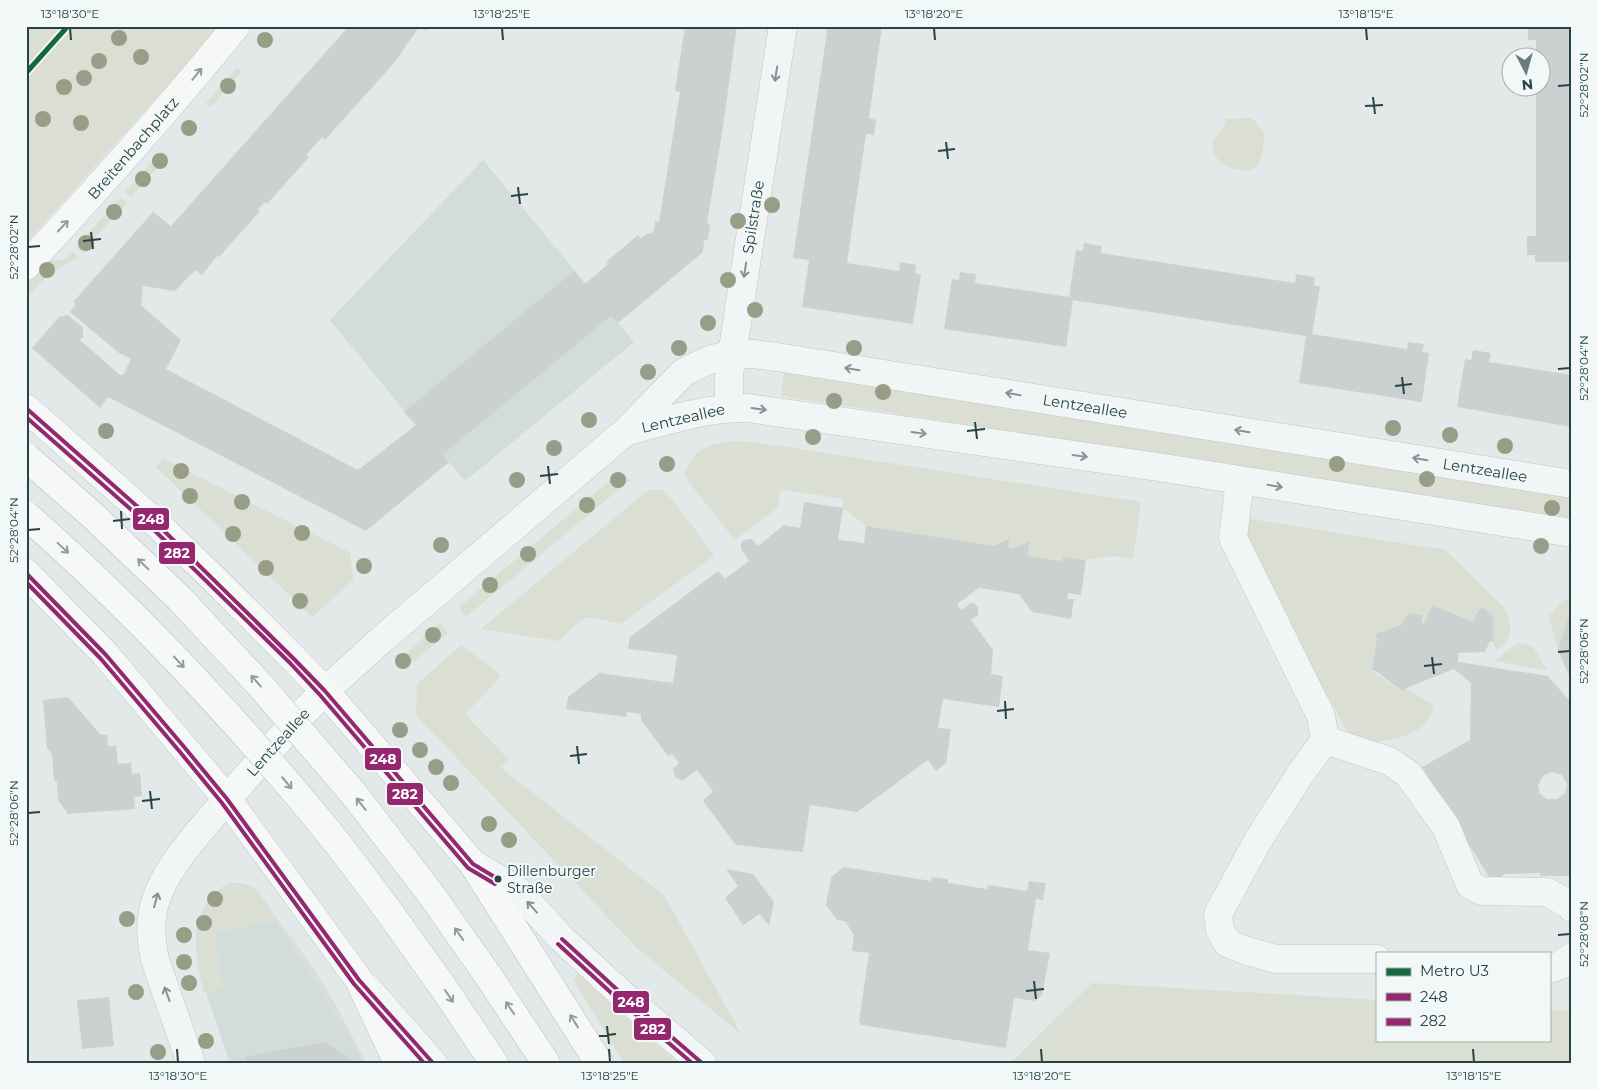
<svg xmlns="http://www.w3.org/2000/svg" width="1598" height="1089" font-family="Montserrat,sans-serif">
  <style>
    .built { fill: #d1dcdb }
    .green { fill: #daded3 }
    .building { fill: #cbd1d1; fill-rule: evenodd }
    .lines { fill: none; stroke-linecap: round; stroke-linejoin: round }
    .minor-casing { stroke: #c1c6c6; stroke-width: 29 }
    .major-casing { stroke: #bfc6c6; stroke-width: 29 }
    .highway-casing { stroke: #b5bdbd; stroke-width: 29 }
    .minor { stroke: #f2f5f5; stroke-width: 28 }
    .major { stroke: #f6f7f7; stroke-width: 28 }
    .highway { stroke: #f6f7f7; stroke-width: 28 }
    .highway-bridge-casing { stroke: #b5bdbd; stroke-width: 29; stroke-linecap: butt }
    .highway-bridge { stroke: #f6f7f7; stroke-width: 28 }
    .bus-1-casing { stroke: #f1f8f7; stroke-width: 8 }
    .bus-2-casing { stroke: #f1f8f7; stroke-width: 8 }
    .bus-1 { stroke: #95276e; stroke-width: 4 }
    .bus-2 { stroke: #95276e; stroke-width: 4 }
    .metro-1-casing { stroke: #f1f8f7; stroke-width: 9 }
    .metro-1 { stroke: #16683d; stroke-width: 5 }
    .tree { fill: #979d86 }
    .oneway { stroke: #8f9d9d }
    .oneway2 { stroke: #839393 }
    .ticks { fill: none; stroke: #284343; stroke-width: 2 }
    .bus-dot { fill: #284343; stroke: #f1f8f7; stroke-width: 2 }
    .labels { text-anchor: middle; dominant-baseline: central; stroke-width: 4; stroke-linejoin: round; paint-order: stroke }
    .bus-label { font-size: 14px; fill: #284343; stroke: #f1f8f7; text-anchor: start }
    .street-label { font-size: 15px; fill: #284343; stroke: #f1f8f7 }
    .line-badge { stroke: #f1f8f7; stroke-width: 2 }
    .badge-label { font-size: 14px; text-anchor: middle; font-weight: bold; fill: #fff }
    .neatline { fill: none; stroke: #284343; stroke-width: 2 }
    .ticks-label { font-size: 12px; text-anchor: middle; fill: #284343 }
  </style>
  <rect width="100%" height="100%" fill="#e3e8e8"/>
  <!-- built -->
  <path class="built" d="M483 160 634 342 465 481 449 462 414 427 416 425 330 320Z
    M276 921 313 977 365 1063H230L207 996 205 980 215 932Z"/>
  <!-- green -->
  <path class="green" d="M26 26H219L200 49 26 243Z
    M237 68 242 72 211 107 206 103Z
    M1252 118 1265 134C1264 142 1262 163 1255 167 1241 177 1209 163 1213 143 1214 137 1219 135 1222 130 1224 127 1225 123 1226 119Z
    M162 151 168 156 131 197 125 192Z
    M121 197 127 202 82 252 76 247Z
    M73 252 78 257 54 271 41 282 26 298V285L48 261 66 259Z
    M784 373 1572 496V518L781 396Z
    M734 441 760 443 1141 502 1133 559 1112 556 1086 560 1063 557 1062 561 1027 556 1029 541 1012 549 1008 548 1010 538 994 546 866 526 843 508V499L781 489 778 507 735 540 688 481 685 472C696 446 708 445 734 441Z
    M164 459 350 553 353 580 312 617 156 467Z
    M620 472 630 480 466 617 459 607Z
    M653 489 663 490 672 499 714 555 621 624 588 617 581 620 559 641 481 629 646 492Z
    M1244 518 1445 550 1504 607C1509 617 1514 632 1506 642 1504 645 1499 648 1496 650L1493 642V616L1482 608 1474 622 1432 605 1424 624 1423 616 1402 622 1404 624 1377 638 1372 671 1402 692 1406 688 1433 705C1433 732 1395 741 1373 742 1366 742 1357 738 1350 736L1303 652 1241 534Z
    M1572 596V620L1558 650 1549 616 1562 602Z
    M440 623 448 633 406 668 399 660Z
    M1518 643 1533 647 1547 670 1494 661Z
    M461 645 494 669 501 677 465 714 509 760 501 768 664 895 741 1034 637 948 416 715 417 684Z
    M228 883H240L252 886 259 893 274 915 308 960 334 1002 366 1063H365L313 977 276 921 215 932 224 989 204 992C193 951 187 909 228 883Z
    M578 974 677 1063H624L574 980Z
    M1092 983 1377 1000V1040H1549V1010L1572 1011V1063H1011Z"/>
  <!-- building -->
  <path class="building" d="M349 26H430L427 31 419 27 394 63 325 140 322 137 306 155 309 157 267 204 265 202 258 209 260 211 219 257 217 256 202 275 195 270 175 291 143 286 141 305 181 340 166 369 358 470 416 425 404 412 574 271 585 284 608 264 606 262 638 235 641 238 648 233 650 234 654 231 655 221 659 222 680 92 675 91 685 26H737L723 127 707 223 710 224 708 240H704L703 252 618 323 611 316 442 455 449 462 366 531 108 397 100 408 32 348 59 317 68 315 83 328V337L80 340 120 375H123L131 359 119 353 70 312 76 304 73 302 153 212 171 226Z
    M828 26H882L869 118 876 120 874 135 866 134 847 263 899 271 900 262 916 265 915 273 921 275 913 324 802 307 809 260 793 258Z
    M1528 26H1572V262H1535V255H1527V236H1536V88H1540V58H1536V40H1528Z
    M1084 243 1102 246 1101 253 1295 283 1296 274 1315 277 1314 286H1320L1312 334 1407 349 1408 342 1424 344 1422 352 1429 353 1422 402 1299 383 1306 336 1073 300 1066 347 944 329 952 279 959 280 960 272 976 274 975 283 1069 297 1076 250 1083 251Z
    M1473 350 1491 353 1489 362 1572 375V427L1457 407 1465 359 1471 360Z
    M804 502 843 508 838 539 840 540 864 543 866 526 994 546 1010 538 1008 548 1012 549 1030 541 1027 556 1062 561 1063 557 1086 560 1081 595 1068 593 1067 599H1074L1071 619 1032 612 1019 594 979 588 957 604 961 610 971 603H974L978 607V615L971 620 993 650 991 674 1003 676 999 707 943 699 938 728 951 729 946 763 936 771 928 760 857 812 810 805 803 852 736 845 703 801 713 791 697 770 682 781 675 777 673 769 679 763 672 754 668 756 641 720V714L627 712 626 717 566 709 568 697 599 673 673 683 677 656 670 654 628 649 630 637 718 571 725 579 749 561 741 549V543L744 540 752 539 758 546 784 525 800 528Z
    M1432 605 1474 622 1475 616 1482 607 1493 616V642L1490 641 1485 652 1458 653V662L1548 676 1568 699 1572 697V876H1540V873L1505 874 1492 882 1422 767 1470 740 1471 683 1454 669 1406 688 1403 692 1376 671H1372L1377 638 1375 634 1404 624 1402 622 1409 613 1423 616 1422 622 1424 624ZM1551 772 1562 775 1567 784 1565 793 1557 799H1547L1540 794 1538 785 1543 776Z
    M1568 619 1572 620V682L1558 650Z
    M68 697 101 735H107L108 746H116L118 764 131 763 132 774 140 773 142 796 134 797 135 809 68 814 58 800 57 782 54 781 52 754 47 748 43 700Z
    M844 867 931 881 932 877 948 879V883L987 889 988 885 1027 891 1029 881 1046 883 1043 900 1036 899 1028 950 1050 953 1042 995 1035 1001 1014 998 1006 1048 861 1025 859 1021 869 953 852 951 854 935 845 921 837 920 826 905 831 877Z
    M726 869 753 874 774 902 769 926 760 914 743 925 725 898 738 886Z
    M109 997 114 1046 82 1049 77 1000Z
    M325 1042 356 1063H246L245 1057Z"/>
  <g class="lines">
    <!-- minor casing -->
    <g class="minor-casing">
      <path id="minor" d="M729 407V374L783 26
        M627 431C667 421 707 407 748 408L1158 467 1572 533
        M1240 481 1233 538 1321 716 1325 740 1299 776 1257 842 1218 914 1220 930 1227 943 1247 951 1276 959H1377
        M325 691 381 640 625 432 684 372 709 360 732 354H754L777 357 1572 484
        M1325 740 1389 761 1408 774 1446 827 1470 885 1482 891 1547 892 1570 905 1572 908
        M473 864 517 890 562 939 624 996 702 1063
        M1549 969 1560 965 1572 957
        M367 988 433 1063
        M191 1063 156 963C150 940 149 914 159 892 171 861 205 825 227 799"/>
    </g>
    <!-- major casing -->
    <g class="major-casing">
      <path id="major" d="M26 266C98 188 169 109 236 26
        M26 408 156 523 211 576 294 659 325 691 473 864
        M26 573 106 655 227 799 359 980 398 1063
        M227 799 300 716 325 691"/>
    </g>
    <!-- highway casing -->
    <g class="highway-casing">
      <path id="highway" d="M473 864 599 1063
        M390 913 443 987 494 1063
        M487 974 546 1063"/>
    </g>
    <!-- minor -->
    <use href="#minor" class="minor"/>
    <!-- major -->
    <use href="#major" class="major"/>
    <!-- highway -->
    <use href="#highway" class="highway"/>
    <!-- highway-bridge casing -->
    <g class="highway-bridge-casing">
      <path id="highway-bridge" d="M26 457 90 513 180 599 259 684 353 793 430 893 487 974
        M26 515C135 611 234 717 326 829 348 856 369 885 390 913"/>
    </g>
    <!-- highway-bridge -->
    <use href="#highway-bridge" class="highway-bridge"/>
    <!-- bus-1 casing -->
    <g class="bus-1-casing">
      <path id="bus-1" d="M26 408 156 523 294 659 325 691 473 864 498 879
        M26 573 106 655 185 748 227 799 359 980 433 1063
        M562 939 624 996 702 1063"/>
    </g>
    <!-- bus-2 casing -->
    <g class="bus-2-casing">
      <path id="bus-2" d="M26 417 152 528 290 663 320 695 468 868 495 884
        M26 582 101 659 180 752 222 803 354 984 424 1063
        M558 944 620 1001 692 1063"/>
    </g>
    <!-- bus-1 -->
    <use href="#bus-1" class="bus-1"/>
    <!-- bus-2 -->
    <use href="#bus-2" class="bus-2"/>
    <!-- metro-1 casing -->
    <g class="metro-1-casing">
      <path id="metro-1" d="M26 73 68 26"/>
    </g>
    <!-- metro-1 -->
    <use href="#metro-1" class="metro-1"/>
  </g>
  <!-- trees -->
  <g class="tree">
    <circle cx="119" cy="38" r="8"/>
    <circle cx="265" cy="40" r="8"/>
    <circle cx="141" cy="57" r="8"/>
    <circle cx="99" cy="61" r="8"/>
    <circle cx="84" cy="78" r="8"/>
    <circle cx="228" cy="86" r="8"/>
    <circle cx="64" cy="87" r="8"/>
    <circle cx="43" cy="119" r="8"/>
    <circle cx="81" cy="123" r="8"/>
    <circle cx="189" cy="128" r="8"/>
    <circle cx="160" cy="161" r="8"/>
    <circle cx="143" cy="179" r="8"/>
    <circle cx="772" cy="205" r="8"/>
    <circle cx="114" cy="212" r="8"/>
    <circle cx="738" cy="221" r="8"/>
    <circle cx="86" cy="243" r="8"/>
    <circle cx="47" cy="270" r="8"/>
    <circle cx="728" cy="280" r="8"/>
    <circle cx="755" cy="310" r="8"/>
    <circle cx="708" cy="323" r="8"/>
    <circle cx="679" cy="348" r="8"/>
    <circle cx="854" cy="348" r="8"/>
    <circle cx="648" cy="372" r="8"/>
    <circle cx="883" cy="392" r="8"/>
    <circle cx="834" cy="401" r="8"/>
    <circle cx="589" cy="420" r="8"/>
    <circle cx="1393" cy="428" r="8"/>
    <circle cx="106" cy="431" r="8"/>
    <circle cx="1450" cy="435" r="8"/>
    <circle cx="813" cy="437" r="8"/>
    <circle cx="1505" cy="446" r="8"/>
    <circle cx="554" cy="448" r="8"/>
    <circle cx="667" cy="464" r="8"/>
    <circle cx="1337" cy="464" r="8"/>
    <circle cx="181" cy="471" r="8"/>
    <circle cx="1427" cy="479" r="8"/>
    <circle cx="517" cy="480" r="8"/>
    <circle cx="618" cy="480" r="8"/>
    <circle cx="190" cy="496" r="8"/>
    <circle cx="242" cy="502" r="8"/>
    <circle cx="587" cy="505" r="8"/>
    <circle cx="1552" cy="508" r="8"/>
    <circle cx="302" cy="533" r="8"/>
    <circle cx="233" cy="534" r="8"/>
    <circle cx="441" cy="545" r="8"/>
    <circle cx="1541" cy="546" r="8"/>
    <circle cx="528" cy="554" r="8"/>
    <circle cx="364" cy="566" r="8"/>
    <circle cx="266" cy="568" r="8"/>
    <circle cx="490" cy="585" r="8"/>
    <circle cx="300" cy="601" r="8"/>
    <circle cx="433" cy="635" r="8"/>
    <circle cx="403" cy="661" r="8"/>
    <circle cx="400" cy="730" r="8"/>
    <circle cx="420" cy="750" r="8"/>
    <circle cx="436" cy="767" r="8"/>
    <circle cx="451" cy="783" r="8"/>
    <circle cx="489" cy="824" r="8"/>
    <circle cx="509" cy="840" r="8"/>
    <circle cx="215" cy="899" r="8"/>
    <circle cx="127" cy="919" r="8"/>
    <circle cx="204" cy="923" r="8"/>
    <circle cx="184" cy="935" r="8"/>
    <circle cx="184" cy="962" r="8"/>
    <circle cx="189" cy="983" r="8"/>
    <circle cx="136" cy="992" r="8"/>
    <circle cx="206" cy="1041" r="8"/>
    <circle cx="158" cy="1052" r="8"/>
  </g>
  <!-- one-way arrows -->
  <defs><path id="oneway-shaft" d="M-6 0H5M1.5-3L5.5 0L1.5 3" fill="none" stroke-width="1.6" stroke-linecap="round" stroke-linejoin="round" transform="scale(1.25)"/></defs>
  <g class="oneway">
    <use href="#oneway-shaft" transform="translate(197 74) rotate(-51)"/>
    <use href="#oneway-shaft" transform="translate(63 226) rotate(-47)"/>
    <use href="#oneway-shaft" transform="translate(63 548) rotate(43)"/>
    <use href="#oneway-shaft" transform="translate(143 564) rotate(-136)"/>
    <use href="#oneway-shaft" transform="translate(179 662) rotate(47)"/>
    <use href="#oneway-shaft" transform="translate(256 681) rotate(-132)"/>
    <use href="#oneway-shaft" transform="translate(287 783) rotate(50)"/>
    <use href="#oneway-shaft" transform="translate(361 804) rotate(-128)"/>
    <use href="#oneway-shaft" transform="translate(459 934) rotate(-125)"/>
    <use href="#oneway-shaft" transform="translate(449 996) rotate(56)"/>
    <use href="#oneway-shaft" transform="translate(510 1008) rotate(-124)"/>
    <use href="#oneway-shaft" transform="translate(574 1021) rotate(-122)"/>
  </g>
  <g class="oneway2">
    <use href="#oneway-shaft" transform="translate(776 74) rotate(99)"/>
    <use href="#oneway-shaft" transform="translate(745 270) rotate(99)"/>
    <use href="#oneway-shaft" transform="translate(852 369) rotate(-171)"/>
    <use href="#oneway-shaft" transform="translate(1013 394) rotate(-171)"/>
    <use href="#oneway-shaft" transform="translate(759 409) rotate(8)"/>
    <use href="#oneway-shaft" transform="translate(1242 431) rotate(-171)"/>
    <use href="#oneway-shaft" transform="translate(919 433) rotate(8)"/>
    <use href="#oneway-shaft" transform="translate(1080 456) rotate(8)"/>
    <use href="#oneway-shaft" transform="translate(1420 459) rotate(-171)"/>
    <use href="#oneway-shaft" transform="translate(1275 486) rotate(9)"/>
    <use href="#oneway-shaft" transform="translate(156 900) rotate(-75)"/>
    <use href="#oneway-shaft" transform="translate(532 907) rotate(-132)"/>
    <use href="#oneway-shaft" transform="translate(167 994) rotate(-110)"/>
  </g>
  <!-- ticks -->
  <path class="ticks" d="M70 28 71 40M502 28 503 40M934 28 935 40M1366 28 1367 40M1558 86 1570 85M1373 97 1375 114M1365 106 1383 105M946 142 948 159M938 151 955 149M518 187 520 204M511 196 528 194M91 232 93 249M83 241 101 239M28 247 40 246M1558 369 1570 368M1402 377 1404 394M1395 386 1412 384M975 422 977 439M967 431 985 429M548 466 550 484M540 476 558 474M121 511 122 529M113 521 130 519M28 530 40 529M1558 652 1570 651M1432 657 1434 674M1424 666 1442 664M1005 701 1006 719M997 711 1014 709M577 746 579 764M570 756 587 754M150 791 152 809M142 801 160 799M28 813 40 812M1558 935 1570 934M1034 981 1036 999M1026 991 1044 989M607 1026 609 1044M599 1036 616 1034M177 1049 178 1062M609 1049 610 1062M1041 1049 1042 1062M1473 1049 1474 1062"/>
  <!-- markers -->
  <circle class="bus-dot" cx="498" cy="879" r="4.5"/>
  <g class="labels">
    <!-- bus labels -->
    <g class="bus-label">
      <text x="507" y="871">Dillenburger<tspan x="507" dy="17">Straße</tspan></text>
    </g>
    <!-- street labels -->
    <g class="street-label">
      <text transform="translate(133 148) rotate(-49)">Breitenbachplatz</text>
      <text transform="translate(753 217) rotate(-81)">Spilstraße</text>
      <text transform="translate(1085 406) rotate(9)">Lentzeallee</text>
      <text transform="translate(683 418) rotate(-13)">Lentzeallee</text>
      <text transform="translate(1485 470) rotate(9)">Lentzeallee</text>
      <text transform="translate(278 742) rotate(-48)">Lentzeallee</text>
    </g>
  </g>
  <g class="line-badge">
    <rect x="132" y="507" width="38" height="24" rx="5" fill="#95276e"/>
    <rect x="158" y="541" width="38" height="24" rx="5" fill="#95276e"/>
    <rect x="364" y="747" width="38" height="24" rx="5" fill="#95276e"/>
    <rect x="386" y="782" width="38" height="24" rx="5" fill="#95276e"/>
    <rect x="612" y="990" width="38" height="24" rx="5" fill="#95276e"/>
    <rect x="633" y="1017" width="39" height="24" rx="5" fill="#95276e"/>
  </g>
  <g class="badge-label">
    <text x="151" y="524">248</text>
    <text x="177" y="558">282</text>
    <text x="383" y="764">248</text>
    <text x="405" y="799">282</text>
    <text x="631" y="1007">248</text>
    <text x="653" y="1034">282</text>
  </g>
  <!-- border -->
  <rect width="1598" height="1089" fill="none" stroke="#f1f8f7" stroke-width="55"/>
  <!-- legend -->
  <rect x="1376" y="952" width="175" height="90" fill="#f1f8f7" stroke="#a1b0af"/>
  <rect x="1386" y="968" width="25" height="8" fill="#16683d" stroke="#a1b0af"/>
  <text x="1420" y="976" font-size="15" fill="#284343">Metro U3</text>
  <rect x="1386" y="993" width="25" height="8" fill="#95276e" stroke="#a1b0af"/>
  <text x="1420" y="1002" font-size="15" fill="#284343">248</text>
  <rect x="1386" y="1018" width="25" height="8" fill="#95276e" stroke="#a1b0af"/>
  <text x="1420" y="1026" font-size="15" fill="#284343">282</text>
  <!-- north arrow -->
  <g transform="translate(1526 72) rotate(174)"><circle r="24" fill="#f1f8f7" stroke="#a1b0af"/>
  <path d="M0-4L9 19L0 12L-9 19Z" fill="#697d7d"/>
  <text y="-8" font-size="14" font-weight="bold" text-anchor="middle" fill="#284343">N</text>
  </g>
  <rect x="28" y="28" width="1542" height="1034" class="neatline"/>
  <g class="ticks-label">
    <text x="70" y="18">13°18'30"E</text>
    <text x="502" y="18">13°18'25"E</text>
    <text x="934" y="18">13°18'20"E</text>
    <text x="1366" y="18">13°18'15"E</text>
    <text transform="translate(1584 85) rotate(-90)" y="4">52°28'02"N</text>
    <text transform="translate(14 247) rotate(-90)" y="4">52°28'02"N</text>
    <text transform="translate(1584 368) rotate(-90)" y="4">52°28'04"N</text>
    <text transform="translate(14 530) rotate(-90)" y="4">52°28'04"N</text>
    <text transform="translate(1584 651) rotate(-90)" y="4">52°28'06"N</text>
    <text transform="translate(14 813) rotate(-90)" y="4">52°28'06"N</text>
    <text transform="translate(1584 934) rotate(-90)" y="4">52°28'08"N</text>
    <text x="178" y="1080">13°18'30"E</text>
    <text x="610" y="1080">13°18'25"E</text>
    <text x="1042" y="1080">13°18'20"E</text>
    <text x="1474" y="1080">13°18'15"E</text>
  </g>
</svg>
